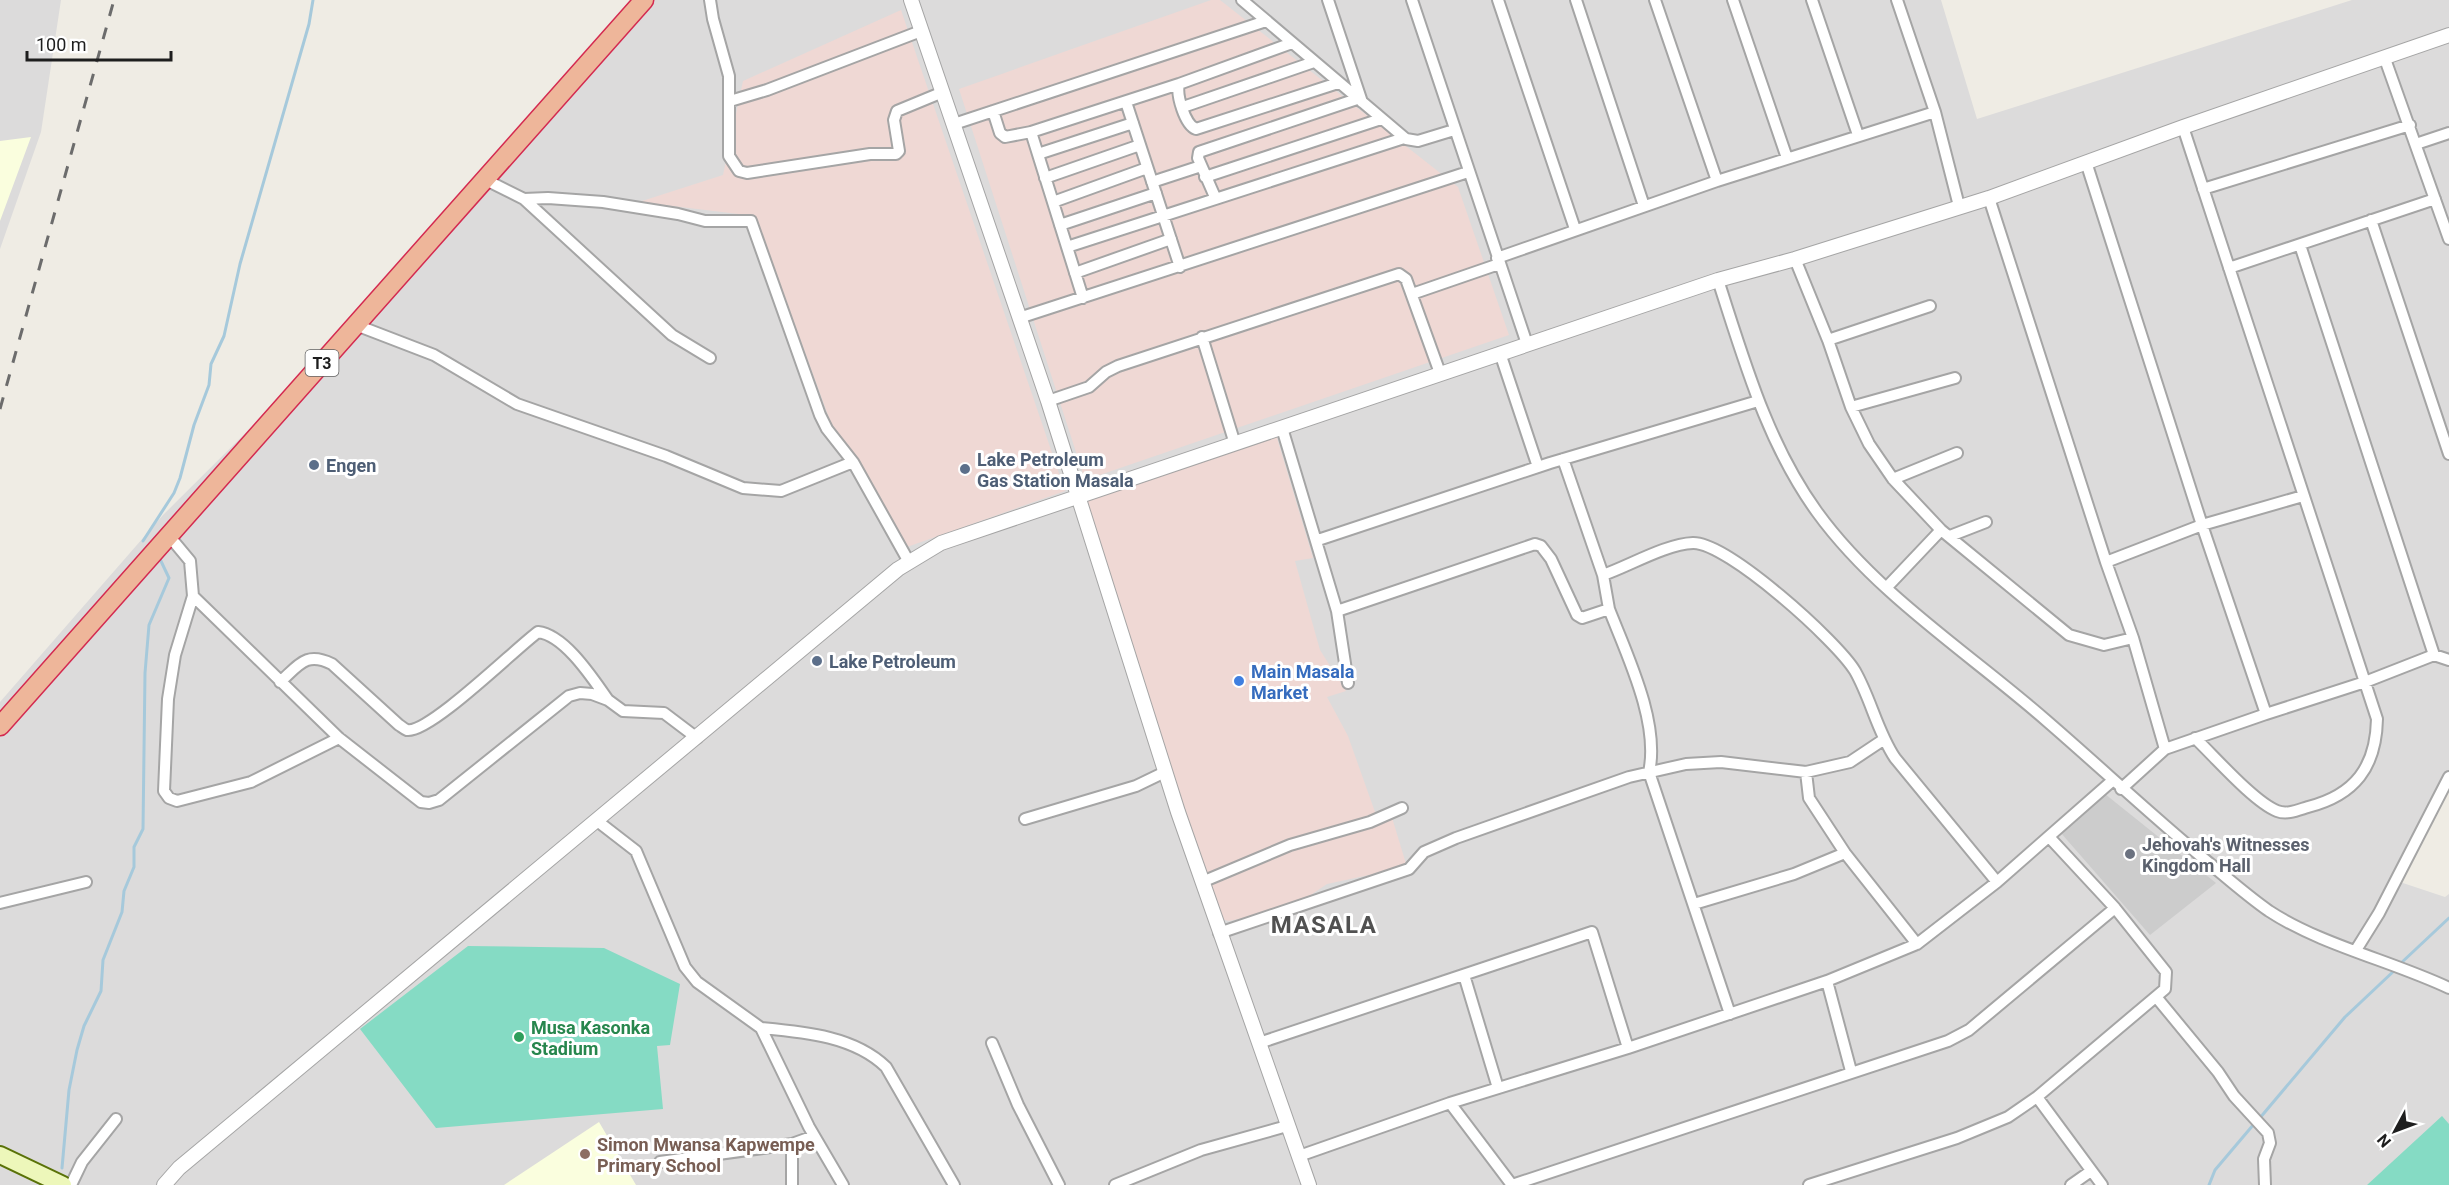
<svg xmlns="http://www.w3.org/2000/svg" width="2449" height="1185" font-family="Roboto,sans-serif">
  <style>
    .residential { fill: #dcdbdb }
    .commercial { fill: #efd8d4 }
    .education { fill: #fafede }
    .religious { fill: #ccc }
    .pitch { fill: #85dbc4 }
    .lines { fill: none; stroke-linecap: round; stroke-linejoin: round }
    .stream { stroke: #a6c9db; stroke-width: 3 }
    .minor-casing { stroke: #a5a5a5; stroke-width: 14 }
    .tertiary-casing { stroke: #a5a5a5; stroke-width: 16 }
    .secondary-casing { stroke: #5a7208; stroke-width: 20 }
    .trunk-casing { stroke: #d42a50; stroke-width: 21 }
    .minor { stroke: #fff; stroke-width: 10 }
    .tertiary { stroke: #fff; stroke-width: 14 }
    .secondary { stroke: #edf7ba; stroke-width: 16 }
    .trunk { stroke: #eeb69a; stroke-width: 18 }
    .rail { stroke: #6c6c6c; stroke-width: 3; stroke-dasharray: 12 12; stroke-linecap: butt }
    .service-dot { fill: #5c6f8a; stroke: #fff; stroke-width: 2 }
    .shop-dot { fill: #3f7fe0; stroke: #fff; stroke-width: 2 }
    .worship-dot { fill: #6b7280; stroke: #fff; stroke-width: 2 }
    .leisure-dot { fill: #2e9e5b; stroke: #fff; stroke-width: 2 }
    .education-dot { fill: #8d6e63; stroke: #fff; stroke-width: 2 }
    .labels { text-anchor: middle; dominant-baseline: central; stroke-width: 6; stroke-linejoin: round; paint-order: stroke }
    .shield { fill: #fff; stroke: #626262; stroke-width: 1.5 }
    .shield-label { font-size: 16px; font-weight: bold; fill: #1e1e1e }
    .service-label { font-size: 18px; font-weight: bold; fill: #4e5e75; stroke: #fff; text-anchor: start }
    .shop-label { font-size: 18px; font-weight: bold; fill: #366cbe; stroke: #fff; text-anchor: start }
    .worship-label { font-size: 18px; font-weight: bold; fill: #5b616d; stroke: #fff; text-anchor: start }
    .leisure-label { font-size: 18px; font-weight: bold; fill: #27864d; stroke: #fff; text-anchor: start }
    .education-label { font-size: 18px; font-weight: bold; fill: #785e54; stroke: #fff; text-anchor: start }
    .district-label { font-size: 24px; font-weight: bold; letter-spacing: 1.5px; fill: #515151; stroke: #fff }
  </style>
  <rect width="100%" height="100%" fill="#efece4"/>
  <!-- residential -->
  <path class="residential" d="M0 0H61L41 132 0 249Z
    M645 0H1941L1977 119 2352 0H2449V773L2394 880 2445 897 2449 894V1185H0V702L163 515 397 282Z"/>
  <!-- commercial -->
  <path class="commercial" d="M1211 0H1220L1458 187 1509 335 1085 480 959 89Z
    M901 10 1065 491 907 547 832 426 755 216 639 202 723 175 743 81Z
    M1274 428 1313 558 1295 561 1320 650 1346 691 1327 697 1348 736 1375 812 1390 811 1407 867 1327 884 1293 907 1229 921 1212 917 1079 496Z"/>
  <!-- education -->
  <path class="education" d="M31 137 0 221V141Z
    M599 1122 636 1185H504Z"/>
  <!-- religious -->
  <path class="religious" d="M2100 790 2216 883 2150 935 2054 825Z"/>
  <!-- pitch -->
  <path class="pitch" d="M468 946 604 948 680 984 670 1045 657 1046 663 1109 436 1128 360 1029Z
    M2442 1116 2449 1124V1185H2367Z"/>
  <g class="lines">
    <!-- stream -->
    <path class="stream" d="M143 541 174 493 180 478 194 425 209 385 211 364 224 336 240 264 309 24 313 0
      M2400 964 2449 918
      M2259 1119 2345 1017 2396 969
      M62 1168 69 1090 77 1050 84 1026 101 991 103 960 122 912 124 891 134 867V847L143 829 145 673 149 625 169 578 159 557
      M2209 1185 2215 1170 2254 1124"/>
    <!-- minor casing -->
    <g class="minor-casing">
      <path id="minor" d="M710 0 713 19 729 76V156L739 171 747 173 870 154H896L899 151 894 120 897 111 943 92
        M1242 0 1406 139 1418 141 1454 130
        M1328 0 1362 102
        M1412 0 1527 344
        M1498 0 1575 229
        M1576 0 1644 206
        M1655 0 1717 181
        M1733 0 1787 158
        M1812 0 1858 135
        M1897 0 1935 112 1959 206
        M2385 59 2449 239
        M1179 84C1176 95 1185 125 1196 129L1338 83
        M730 101 767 90 921 31
        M1126 102 1180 267
        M1183 107 1314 62
        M993 111 1000 133 1005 137 1031 132
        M954 124 1266 21
        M2183 127 2377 719C2376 767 2355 795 2308 807 2298 810 2287 815 2277 811 2254 802 2214 756 2195 738
        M2416 144 2449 133
        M1038 154 1133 123
        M2086 162 2202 525 2266 714 2165 749 2121 789
        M1205 177 1381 119
        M1045 178 1140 145
        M486 180 524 199 672 335 710 358
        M1152 182 1201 166
        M2203 189 2410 125
        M1215 197 1198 158 1199 152 1357 99
        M1989 198 2106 562 2133 638
        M524 199 548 198 603 202 678 214 705 221H751L820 415 827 429 853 462 909 562
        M1053 202 1147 168
        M2371 220 2449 454
        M1060 225 1156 193
        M2300 245 2434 655
        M1067 247 1404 138
        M1497 258 1717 181 1935 112
        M1795 259 1828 340 1851 407 1869 444 1893 479 1941 530 2069 635 2104 645 2133 638 2165 749
        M2229 268 2435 199
        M1075 273 1171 239
        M1718 280C1744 360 1767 443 1817 512 1877 595 1972 655 2048 722 2100 767 2150 814 2203 858 2225 876 2246 895 2269 911 2321 945 2392 961 2449 988
        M1412 294 1499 264
        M1083 298 1031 132 1179 84 1292 43
        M1019 318 1468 172
        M356 325 434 355 517 404 666 456 743 488 781 491 853 462
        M1202 337 1235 444
        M1828 340 1930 306
        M1500 353 1538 467
        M1048 401 1089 387 1106 372 1118 366 1399 274 1406 279 1440 373
        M1851 407 1955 378
        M1282 428 1337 611 1348 683
        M1893 479 1957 453
        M1950 536 1986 522
        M170 537 190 561 193 596 339 738 421 802 429 803 439 800 569 696 580 693 592 694 608 700 623 711 664 713 697 738
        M1318 540 1550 463 1758 401
        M2106 562 2202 525 2303 496
        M1603 575C1629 566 1666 544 1693 543 1727 542 1837 641 1855 671 1871 699 1877 731 1895 758L1997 882
        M1887 587 1941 530
        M193 596 175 655 168 699 164 791 169 798 177 801 251 782 339 738
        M1609 609C1627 655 1660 723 1649 772L1730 1014
        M1337 611 1535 544 1541 546 1551 559 1577 615 1582 618 1609 609 1603 575 1563 459
        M280 682C299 665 306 651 332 664L399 725C401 726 404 729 407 730 429 734 516 648 538 632 565 635 593 679 608 700
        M2266 714 2365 682 2434 655 2449 660
        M1806 772 1809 798 1845 853 1917 944
        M1025 819 1136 786 1165 772
        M596 820 636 851 685 967 697 982 761 1028 809 1127 843 1185
        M1202 882 1290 845 1370 822 1402 808
        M0 903 86 882
        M1694 904 1794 874 1845 853
        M1219 933 1409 869 1424 852 1456 838 1629 777 1686 764 1721 762 1806 772 1850 762 1883 740
        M2356 950 2379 913 2449 777
        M1464 975 1498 1088
        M1827 981 1851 1071
        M2157 998 2218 1072 2234 1096 2268 1133 2270 1143 2264 1159 2265 1185
        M761 1028C804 1032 854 1036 886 1067L954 1185
        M992 1043 1018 1105 1059 1185
        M1259 1043 1592 932 1628 1048
        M2037 1097 2102 1185
        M1450 1103 1512 1185 1948 1041 1969 1030 2115 908
        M792 1144V1185
        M1299 1156 1450 1103 1628 1048 1827 981 1917 944 1997 882 2112 781
        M660 1162 792 1144 814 1136
        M71 1185 82 1162 116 1119
        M1115 1185 1201 1150 1287 1126
        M1809 1185 1957 1138 2008 1117 2037 1097 2165 989 2166 972 2115 908 2050 838
        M2071 1185 2091 1171"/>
    </g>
    <!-- tertiary casing -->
    <g class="tertiary-casing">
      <path id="tertiary" d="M911 0 1048 401 1178 812 1309 1185
        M164 1185 179 1168 898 569 941 543 1718 280 1795 259 1989 198 2183 127 2449 35"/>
    </g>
    <!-- secondary casing -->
    <g class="secondary-casing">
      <path id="secondary" d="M0 1155 63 1185"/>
    </g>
    <!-- trunk casing -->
    <g class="trunk-casing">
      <path id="trunk" d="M0 726 644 0"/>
    </g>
    <!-- minor -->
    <use href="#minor" class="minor"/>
    <!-- tertiary -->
    <use href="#tertiary" class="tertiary"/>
    <!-- secondary -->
    <use href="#secondary" class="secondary"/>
    <!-- trunk -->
    <use href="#trunk" class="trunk"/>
    <!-- rail -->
    <path class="rail" d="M0 409 114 0"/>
  </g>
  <!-- markers -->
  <g class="service-dot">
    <circle cx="314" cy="465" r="6"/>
    <circle cx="965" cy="469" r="6"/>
    <circle cx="817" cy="661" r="6"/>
  </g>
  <circle class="shop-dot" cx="1239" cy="681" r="6"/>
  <circle class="worship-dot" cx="2130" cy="854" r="6"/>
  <circle class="leisure-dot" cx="519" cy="1037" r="6"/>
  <circle class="education-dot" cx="585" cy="1154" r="6"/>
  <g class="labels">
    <!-- shield labels -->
    <rect class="shield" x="305.5" y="350" width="33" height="26" rx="4.5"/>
    <g class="shield-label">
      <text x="322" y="363">T3</text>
    </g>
    <!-- service labels -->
    <g class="service-label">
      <text x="977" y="459">Lake Petroleum<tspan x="977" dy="21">Gas Station Masala</tspan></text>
      <text x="326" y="465">Engen</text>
      <text x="829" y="661">Lake Petroleum</text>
    </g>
    <!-- shop labels -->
    <g class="shop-label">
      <text x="1251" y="671">Main Masala<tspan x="1251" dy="21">Market</tspan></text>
    </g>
    <!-- worship labels -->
    <g class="worship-label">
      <text x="2142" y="844">Jehovah's Witnesses<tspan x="2142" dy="21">Kingdom Hall</tspan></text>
    </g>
    <!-- leisure labels -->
    <g class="leisure-label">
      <text x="531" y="1027">Musa Kasonka<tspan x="531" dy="21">Stadium</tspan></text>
    </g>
    <!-- education labels -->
    <g class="education-label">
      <text x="597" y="1144">Simon Mwansa Kapwempe<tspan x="597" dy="21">Primary School</tspan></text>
    </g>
    <!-- district labels -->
    <g class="district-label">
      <text x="1324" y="925">MASALA</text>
    </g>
  </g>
  <!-- north arrow -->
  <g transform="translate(2395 1131) rotate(229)" stroke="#ffffff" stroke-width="4.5" paint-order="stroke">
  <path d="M0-4.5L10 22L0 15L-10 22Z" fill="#1e1e1e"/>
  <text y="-9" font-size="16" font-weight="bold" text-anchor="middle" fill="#1e1e1e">N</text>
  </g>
  <!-- scale -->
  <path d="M27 51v9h144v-9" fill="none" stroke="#1e1e1e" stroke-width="3"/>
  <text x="36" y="51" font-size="18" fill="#1e1e1e" stroke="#ffffff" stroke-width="4.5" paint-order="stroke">100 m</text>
</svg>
